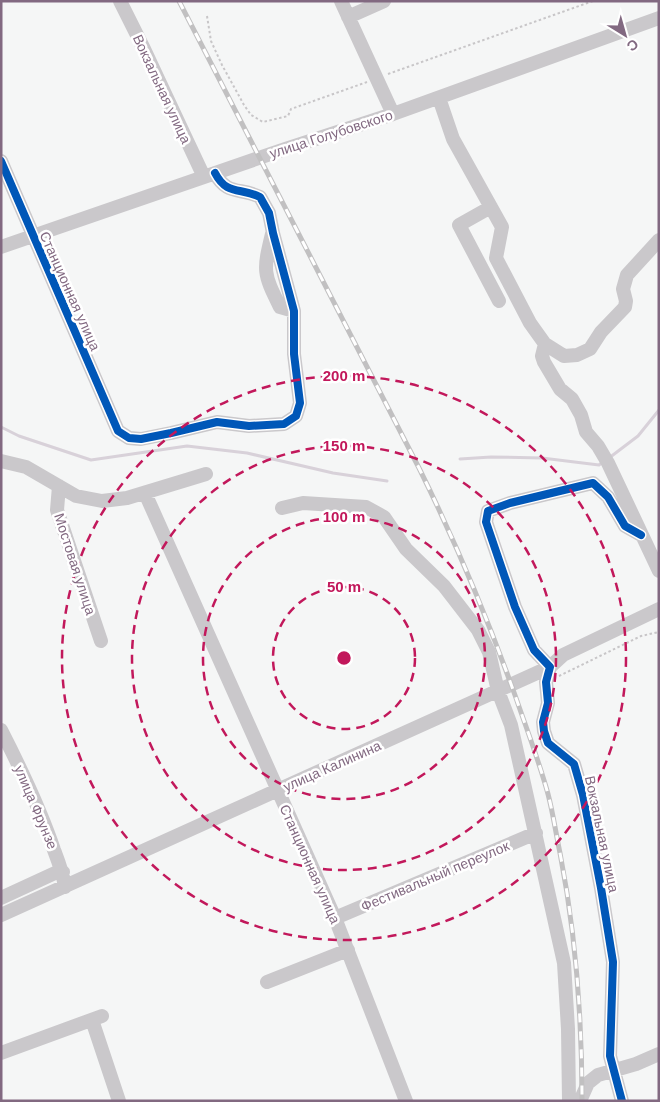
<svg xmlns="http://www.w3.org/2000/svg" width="660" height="1102" font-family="Helvetica,sans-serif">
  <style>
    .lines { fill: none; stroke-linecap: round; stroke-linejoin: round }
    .stream { stroke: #d8d1d9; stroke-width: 3 }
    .path { stroke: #c8c6c8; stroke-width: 2; stroke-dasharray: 2.5 2.5; stroke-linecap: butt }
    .minor { stroke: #cac8cb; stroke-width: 14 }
    .rail-casing { stroke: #c1c0c1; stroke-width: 5 }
    .rail { stroke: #fff; stroke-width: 3; stroke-dasharray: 9; stroke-linecap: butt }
    .cycleway-casing { stroke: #fff; stroke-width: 11 }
    .cycleway { stroke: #0057b8; stroke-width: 8 }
    .ring { fill: none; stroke: #c2185b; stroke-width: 2.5; stroke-dasharray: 9 6 }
    .labels { text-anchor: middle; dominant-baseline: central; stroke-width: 5; stroke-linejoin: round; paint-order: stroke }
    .street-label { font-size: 14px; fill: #826981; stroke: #fff }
    .centre { fill: #c2185b; stroke: #fff; stroke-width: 2.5 }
    .ring-label { font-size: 15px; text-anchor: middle; font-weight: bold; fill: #c2185b; stroke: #fff; stroke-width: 5; stroke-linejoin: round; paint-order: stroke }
  </style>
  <rect width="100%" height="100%" fill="#f5f6f6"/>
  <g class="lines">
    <!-- stream -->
    <path class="stream" d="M1 427 19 436 91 460 187 446 247 453 333 473 387 481
      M609 458 638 436 659 410
      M460 459 491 457 542 458 599 465 604 461"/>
    <!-- path -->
    <path class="path" d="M207 16 211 41 222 65 244 105 251 115 263 122 288 116 291 109 367 82
      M388 74 593 1
      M559 676 641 636 659 632"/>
    <!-- minor -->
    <path class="minor" d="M120 1 144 49 204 177
      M341 1 393 114
      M348 17 384 1
      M439 98 453 139 502 227 496 258 530 323 545 344 564 356 577 355 590 349 601 332 625 307 626 301 623 289 627 275 659 240
      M1 161 118 431 129 438 141 439 171 433 217 422 249 426 284 424 296 416 300 403 294 354V311L273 233 269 213 260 197C240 187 227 196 215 173
      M491 207 459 225 499 301
      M272 234C263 271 263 273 280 307L294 311
      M1 247 285 149 393 114 659 18
      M545 344 542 356 544 362 560 389 572 399 581 415 586 432 598 446 608 463 659 571
      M1 461 26 467 76 496 102 501 127 498 206 474
      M59 486 57 510 101 641
      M145 493 335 918 406 1101
      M282 508 303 503 366 507 384 517 406 549 444 586 478 630 489 652 498 691 511 725 564 963 568 1029 569 1101
      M1 730C21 769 40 808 54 850 59 863 63 873 65 887
      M1 898 55 873 63 872
      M1 915 550 667 563 655 659 609
      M335 918 536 833
      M267 982 348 950
      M92 1020 119 1101
      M1 1053 102 1016
      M580 1101 588 1083 598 1075 636 1064 659 1054
      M622 1101 610 1056 613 962 601 888 583 795 574 764 548 743 544 731 543 722 548 703 546 682 550 667 534 650 515 607 486 522 488 511 510 503 593 483 608 497 625 526 641 535"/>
    <!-- rail casing -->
    <g class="rail-casing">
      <path id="rail" d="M179 1 419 468C456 543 488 619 516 698 527 730 539 761 548 794 553 813 556 834 560 853 576 935 582 1018 582 1101"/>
    </g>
    <!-- rail -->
    <use href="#rail" class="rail"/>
    <!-- cycleway casing -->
    <g class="cycleway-casing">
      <path id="cycleway" d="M1 161 118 431 129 438 141 439 171 433 217 422 249 426 284 424 296 416 300 403 294 354V311L273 233 269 213 260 197C240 187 227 196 215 173
        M622 1101 610 1056 613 962 601 888 583 795 574 764 548 743 544 731 543 722 548 703 546 682 550 667 534 650 515 607 486 522 488 511 510 503 593 483 608 497 625 526 641 535"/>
    </g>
    <!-- cycleway -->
    <use href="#cycleway" class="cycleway"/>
  </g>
  <!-- distance rings -->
  <g class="ring">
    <circle cx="344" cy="658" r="71"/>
    <circle cx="344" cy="658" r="141"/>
    <circle cx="344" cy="658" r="212"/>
    <circle cx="344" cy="658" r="282"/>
  </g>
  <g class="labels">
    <!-- street labels -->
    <g class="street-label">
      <text transform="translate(162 89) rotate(65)">Вокзальная улица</text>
      <text transform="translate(331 134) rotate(-18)">улица Голубовского</text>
      <text transform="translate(70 291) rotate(66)">Станционная улица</text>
      <text transform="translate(75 564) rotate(72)">Мостовая улица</text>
      <text transform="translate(332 766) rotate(-24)">улица Калинина</text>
      <text transform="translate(36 807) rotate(67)">улица Фрунзе</text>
      <text transform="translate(602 834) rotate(78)">Вокзальная улица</text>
      <text transform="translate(310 864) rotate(66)">Станционная улица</text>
      <text transform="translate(435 876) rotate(-23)">Фестивальный переулок</text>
    </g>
  </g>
  <circle cx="344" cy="658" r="8" class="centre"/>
  <g class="ring-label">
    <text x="344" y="381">200 m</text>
    <text x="344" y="451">150 m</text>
    <text x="344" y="522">100 m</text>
    <text x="344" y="592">50 m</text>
  </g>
  <!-- border -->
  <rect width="660" height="1102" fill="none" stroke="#826981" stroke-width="5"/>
  <!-- north arrow -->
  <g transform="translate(625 35) rotate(143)" stroke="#ffffff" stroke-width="4" paint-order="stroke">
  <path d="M0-4L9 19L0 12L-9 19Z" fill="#826981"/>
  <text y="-8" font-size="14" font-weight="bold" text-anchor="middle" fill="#826981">С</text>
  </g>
</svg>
